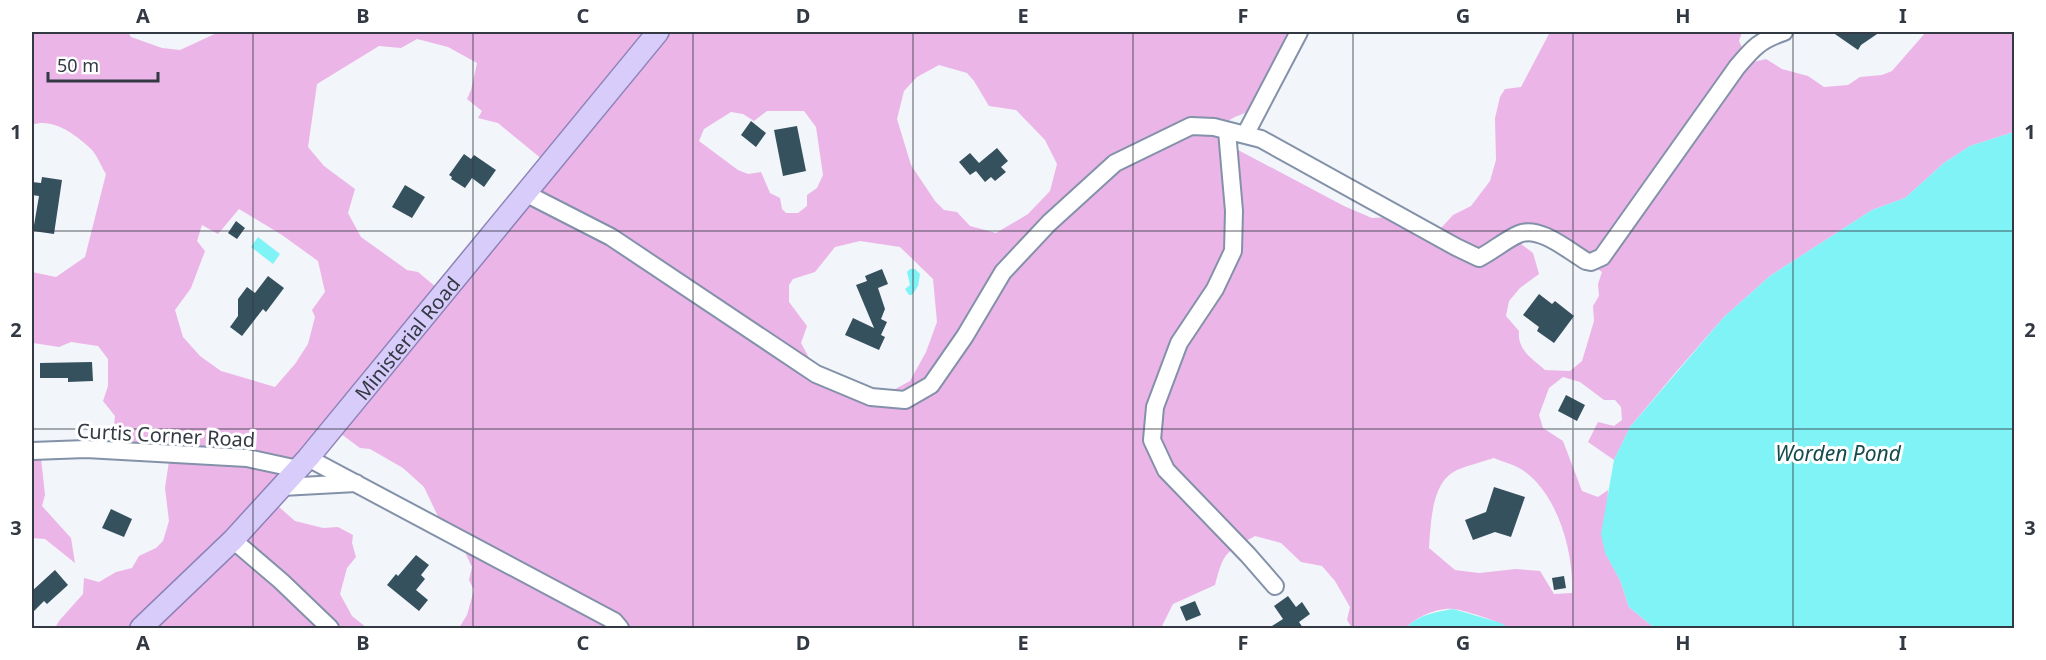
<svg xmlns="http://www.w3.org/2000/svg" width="2046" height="660" font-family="'Noto Sans',sans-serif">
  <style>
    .green { fill: #ebb5e8; fill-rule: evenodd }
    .water { fill: #7ff3f6 }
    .building { fill: #35515e }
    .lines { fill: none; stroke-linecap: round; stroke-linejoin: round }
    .minor-casing { stroke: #8391a9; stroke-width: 20 }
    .major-casing { stroke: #8d83b7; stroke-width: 24 }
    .minor { stroke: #fff; stroke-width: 16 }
    .major { stroke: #d8cdfa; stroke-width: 21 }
    .grid { fill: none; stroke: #333943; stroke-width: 1.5; stroke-opacity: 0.55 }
    .labels { text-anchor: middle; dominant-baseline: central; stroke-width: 6; stroke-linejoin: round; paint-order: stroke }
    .street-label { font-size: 20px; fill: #333943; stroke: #fff }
    .water-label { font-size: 21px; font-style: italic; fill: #144a4b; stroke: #fff }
    .neatline { fill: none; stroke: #333943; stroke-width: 2 }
    .grid-label { font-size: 20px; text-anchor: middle; font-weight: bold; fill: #333943 }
  </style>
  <rect width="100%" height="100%" fill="#f2f5fa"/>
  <!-- green -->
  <path class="green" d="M32 32H128L131 37 162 48 180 50 219 32H1291C1286 44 1265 98 1258 105 1243 119 1219 113 1223 142L1344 206 1372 218 1389 217 1431 239 1453 215 1471 206 1490 181 1496 160 1495 118 1500 97 1505 89 1521 87 1550 32H1742L1739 41 1749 63 1766 59 1782 69 1808 76 1824 87 1848 85 1860 77 1882 75 1892 71 1926 32H2014V132L1970 146 1944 163 1905 198 1872 210 1770 276 1724 317 1676 372 1630 427 1614 460 1588 442 1598 422 1614 426 1622 420 1621 407 1615 400H1604L1580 382 1563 377 1549 388 1539 415 1543 428 1563 441 1582 491 1598 497 1608 490 1605 552 1620 580 1629 607 1652 626V628H1509C1498 621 1467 611 1454 609 1438 607 1416 617 1406 628H1352L1347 620 1350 607 1335 581 1322 566 1301 562 1281 543 1255 536C1225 553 1224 551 1215 585L1173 604 1161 628H459L467 615 474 590 469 580 472 567 464 550 445 531 424 487 403 468 370 449 360 448 333 428 271 500 295 521 323 528 338 527 353 535 352 543 356 557 347 568 340 594 352 616 367 628H55L59 621 83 594 84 578 99 582 116 572 132 568 139 556 156 548 163 541 169 521 165 488 169 461 111 453 115 416 103 401 108 386V359L98 346 71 342 59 347 33 343 32 344V272L56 277 85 257 106 174C101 166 97 155 91 149 76 135 53 117 32 125ZM417 39 448 47 477 63 471 90 467 99 482 111 478 118 498 123 549 165 442 292 418 272 407 270 361 237 348 213 355 189 324 166 308 147 317 84 379 46 401 48ZM939 65 967 73 974 81 989 106 1016 110 1045 140 1057 164 1050 191 1028 214 996 233 970 226 957 212 944 210 935 201 911 165 897 119 904 91 917 77ZM767 111H804L816 127 823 175 817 188 807 195V206L798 213H786L782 209 780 198 770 193 761 172 748 174 738 170 699 141 704 129 731 112 743 114 754 121ZM239 209 282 235 318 261 325 292 312 310 315 317 308 344 295 364 275 387 221 371 200 356 183 337 175 310 191 288 205 251 197 241 202 225 218 234ZM1512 235 1564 245 1602 272 1598 284 1599 296 1593 306 1594 321 1582 361 1570 371 1545 370C1532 358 1517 350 1519 331L1506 316 1509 301 1520 288 1539 274 1533 253 1514 239ZM860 241 900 247 933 279 937 322 926 352 910 381 886 394 814 367 801 343 807 326 789 302V285L793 279 815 272 835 247ZM1494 458C1503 462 1516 465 1524 471 1558 495 1574 553 1572 593L1554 594 1540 571 1516 569 1479 573 1455 570 1429 548C1431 523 1431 482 1457 470 1469 465 1482 462 1494 458Z
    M32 453 41 458 45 495 42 506 71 538 75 563 45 539 32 538Z"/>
  <!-- water -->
  <path class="water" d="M2014 132V628H1652V626L1629 607 1620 580 1605 553 1601 534 1614 460 1630 427 1724 317 1770 276 1872 210 1905 198 1944 163 1970 146Z
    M258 237 280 254 273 264 251 247Z
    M910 269H915L920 274 918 286 912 295H909L905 289 910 285 907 272Z
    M1453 609 1501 623 1509 628H1406C1418 615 1435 612 1453 609Z"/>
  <!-- building -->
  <path class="building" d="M1832 32H1880L1861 45 1858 50Z
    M751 121 766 133 756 147 741 135Z
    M797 126 806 171 783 176 774 130Z
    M997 148 1008 161 1001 167 1006 172 995 181 991 177 985 182 976 171 970 175 959 162 970 153 979 163Z
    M464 154 471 159 474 155 496 170 484 187 472 178 465 188 451 179 452 177 449 175Z
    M42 177 62 180 54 234 33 231 39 196 32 195V182L41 183Z
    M405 185 425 197 412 218 392 207Z
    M236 221 245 228 237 239 228 233Z
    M882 269 888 284 878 288 885 309 881 319 887 322 881 335 885 337 879 350 845 335 853 318 874 328 856 285 867 281 865 276Z
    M268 276 284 288 266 312 263 309 242 336 230 327 238 316V299L247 287 255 293Z
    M1539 294 1552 304 1555 301 1574 316 1554 343 1537 331 1539 327 1523 315Z
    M92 362 93 381 68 382V378H40V363Z
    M1566 395 1585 405 1577 421 1558 411Z
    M1494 487 1525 497 1511 537 1495 532 1473 540 1465 520 1486 512Z
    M111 509 132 519 124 537 102 528Z
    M416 555 429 565 421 575 425 579 416 590 428 600 419 611 387 585 396 574 398 576Z
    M55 570 68 585 47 604 44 601 32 613V591Z
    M1564 576 1566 588 1554 590 1552 578Z
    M1288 596 1296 607 1302 602 1310 614 1299 622 1303 628H1269L1283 619 1274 606Z
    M1195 601 1201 615 1186 621 1180 607Z"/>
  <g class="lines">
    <!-- minor casing -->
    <g class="minor-casing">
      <path id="minor" d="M1227 131 1234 211 1233 251 1215 289 1179 343 1155 407 1152 440 1166 470 1248 555 1275 586
        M1245 135 1299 32
        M525 193 611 237 816 374 871 397 905 400 931 385 965 336 1003 272 1049 223 1115 163 1191 126 1214 127 1261 139 1456 247 1479 258C1493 251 1505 240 1519 234 1539 225 1569 251 1586 261L1591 262 1602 257 1737 67C1753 48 1760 40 1784 32
        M32 451 86 449 247 458 298 469
        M308 458 614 621 620 628
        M282 487 356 483
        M233 540 281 581 330 628"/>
    </g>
    <!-- major casing -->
    <g class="major-casing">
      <g id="major">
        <path id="s1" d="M141 628 233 540 308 458 658 32"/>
      </g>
    </g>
    <!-- minor -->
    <use href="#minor" class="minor"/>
    <!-- major -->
    <use href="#major" class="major"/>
  </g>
  <!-- grid -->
  <path class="grid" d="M253 32V628M473 32V628M693 32V628M913 32V628M1133 32V628M1353 32V628M1573 32V628M1793 32V628M32 231H2014M32 429H2014"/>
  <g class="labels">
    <!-- street labels -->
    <g class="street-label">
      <text stroke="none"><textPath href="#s1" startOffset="394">Ministerial Road</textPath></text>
      <text transform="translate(166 435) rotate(3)">Curtis Corner Road</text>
    </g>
    <!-- water labels -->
    <g class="water-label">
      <text x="1838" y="453">Worden Pond</text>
    </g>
  </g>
  <!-- border -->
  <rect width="2046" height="660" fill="none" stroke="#ffffff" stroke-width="66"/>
  <!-- scale -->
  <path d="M48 72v9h110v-9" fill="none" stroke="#333943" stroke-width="3"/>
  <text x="57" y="72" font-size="18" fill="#333943" stroke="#ffffff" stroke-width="4.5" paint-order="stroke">50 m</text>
  <rect x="33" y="33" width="1980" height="594" class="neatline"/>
  <g class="grid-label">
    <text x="143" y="23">A</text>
    <text x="363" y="23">B</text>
    <text x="583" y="23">C</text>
    <text x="803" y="23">D</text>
    <text x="1023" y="23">E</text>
    <text x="1243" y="23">F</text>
    <text x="1463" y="23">G</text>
    <text x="1683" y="23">H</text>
    <text x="1903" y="23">I</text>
    <text x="16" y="139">1</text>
    <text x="2030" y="139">1</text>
    <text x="16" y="337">2</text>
    <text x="2030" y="337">2</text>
    <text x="16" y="535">3</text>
    <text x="2030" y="535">3</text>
    <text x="143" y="650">A</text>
    <text x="363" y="650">B</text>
    <text x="583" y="650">C</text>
    <text x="803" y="650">D</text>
    <text x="1023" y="650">E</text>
    <text x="1243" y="650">F</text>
    <text x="1463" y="650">G</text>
    <text x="1683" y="650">H</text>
    <text x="1903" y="650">I</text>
  </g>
</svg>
